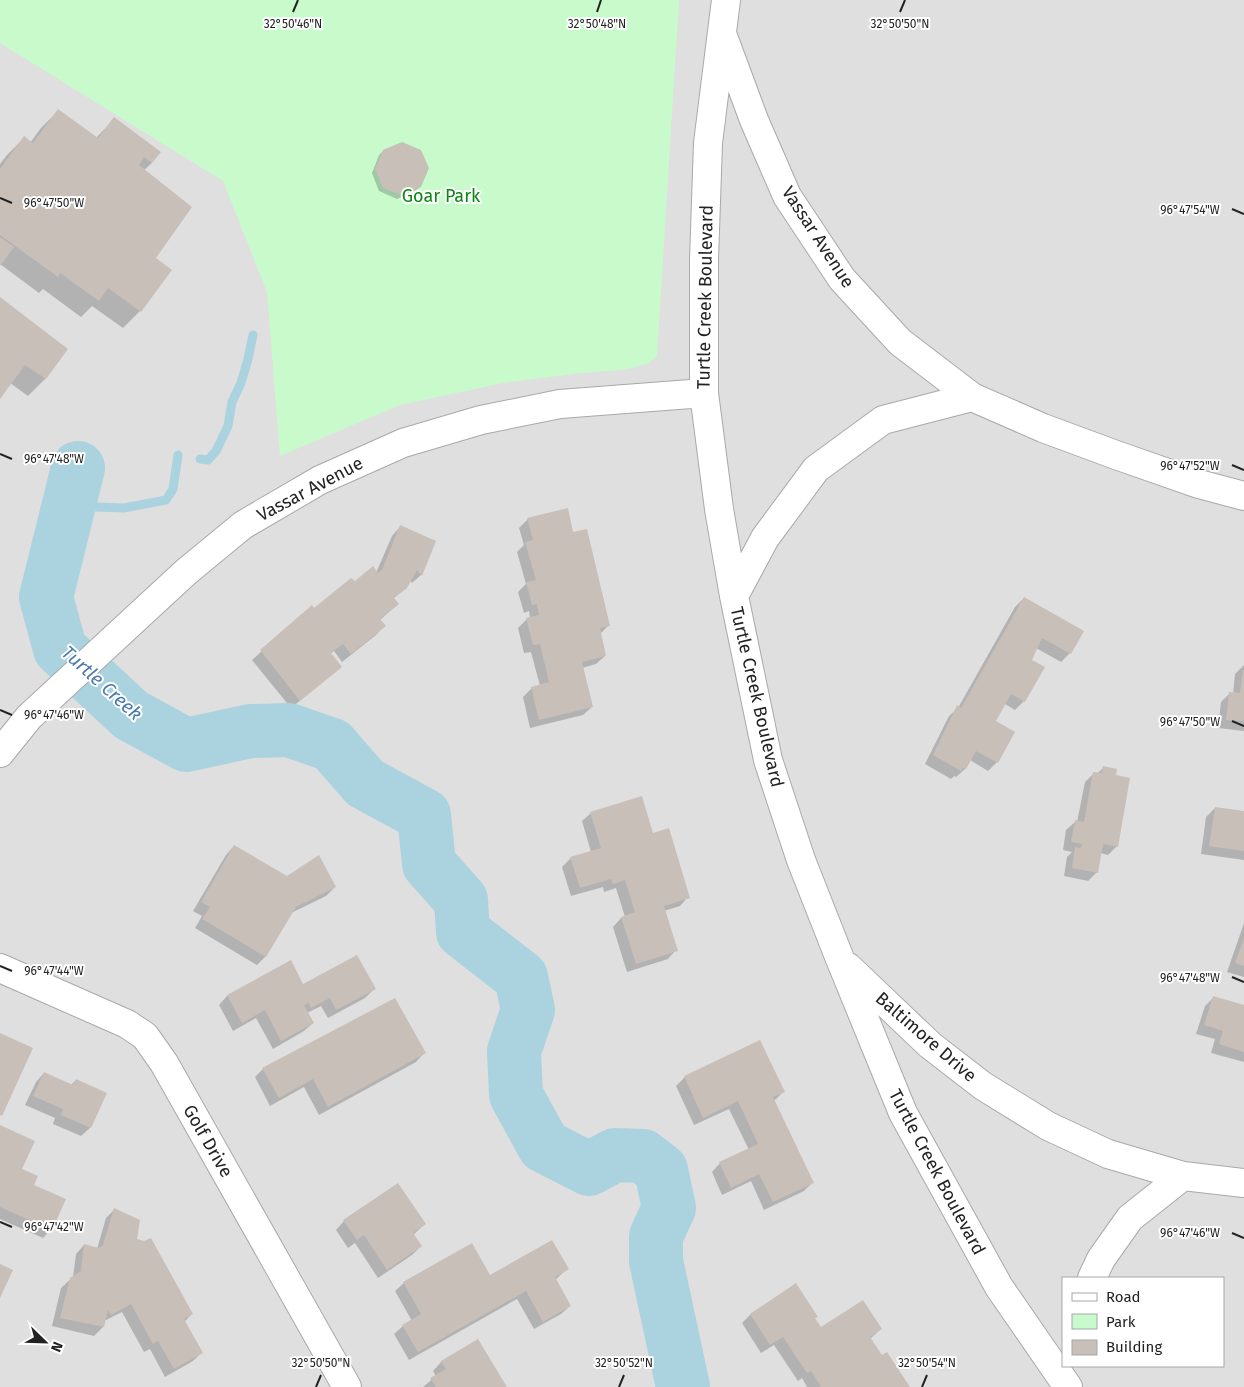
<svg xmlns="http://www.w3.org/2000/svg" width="1244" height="1387" font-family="'Fira Sans',sans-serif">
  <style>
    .residential { fill: #e0dfdf; fill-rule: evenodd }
    .park { fill: #c8facc }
    .shadow { fill: #0003 }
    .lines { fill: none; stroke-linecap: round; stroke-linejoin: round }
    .stream { stroke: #aad3df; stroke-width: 9 }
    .river { stroke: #aad3df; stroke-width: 54 }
    .building { fill: #c7bfb8 }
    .minor-casing { stroke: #a9a9a9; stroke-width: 30 }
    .minor { stroke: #fff; stroke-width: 28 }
    .ticks { fill: none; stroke: #222; stroke-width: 2 }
    .labels { text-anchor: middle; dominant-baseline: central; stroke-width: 4; stroke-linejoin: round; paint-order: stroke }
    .park-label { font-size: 18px; fill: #0c8416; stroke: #fff }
    .street-label { font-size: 18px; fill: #222; stroke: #fff }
    .water-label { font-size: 19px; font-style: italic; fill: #4a7aab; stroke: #fff }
    .ticks-label { font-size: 12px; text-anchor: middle; fill: #222; stroke: #fff; stroke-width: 4; stroke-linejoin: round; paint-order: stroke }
  </style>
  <rect width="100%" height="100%" fill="#f2efe9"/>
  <!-- residential -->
  <path class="residential" d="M0 0H1244V1387H0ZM1063 1278H1223V1366H1063Z"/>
  <!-- park -->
  <path class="park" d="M0 0H679L657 356 649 363 629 369 581 373 503 383 400 405 280 456 267 292 223 181 0 43Z"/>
  <!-- shadow -->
  <path class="shadow" d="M58 111 96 138 114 119 152 163 143 171 154 259 140 311 123 328 92 306 81 317 43 289 39 293 0 264V164L7 155 24 138 30 143 41 128Z
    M383 151 420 187 415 191 397 199 379 191 372 173 379 155Z
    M0 299 66 350 45 379 28 396 10 383 0 397Z
    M528 519 572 534 608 626 600 634 605 656 596 664 582 668 592 707 583 715 530 728 523 697 532 688 540 686 531 652 524 653 518 628 527 619 530 618 529 611 524 613 518 592 526 584 517 552 524 545 519 528Z
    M400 527 434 542 421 575 412 583 410 580 406 587 393 599 398 604 380 620 384 626 376 635 342 662 334 651 330 654 341 667 291 708 252 660 311 607 313 609 354 583 376 573 392 536Z
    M1024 598 1082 631 1070 653 1061 662 1036 648 1030 660 1024 701 1015 710 1005 704 994 722 1013 733 997 762 988 771 970 760 965 769 956 777 954 776 951 779 925 764 949 716 958 708 1015 607Z
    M1244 665V731L1218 728 1221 702 1229 694H1233L1235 674Z
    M1104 767 1117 846 1108 855 1100 853 1097 872 1088 881 1064 876 1067 857 1072 852 1063 850 1066 830 1075 822H1077L1085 782 1094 773 1097 774Z
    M1215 808 1244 812V860L1201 854 1206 817Z
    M591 813 652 835 688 897 680 906 664 911 676 950 668 959 627 972 613 927 621 918 625 917 616 888 604 892 603 887 571 896 562 867 571 858 591 852 582 821Z
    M234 846 287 878 335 887 326 896 291 913 266 956 257 965 195 928 202 916 193 911 226 855Z
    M1244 923V977L1227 972Z
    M290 962 303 986 374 989 365 998 328 1018 321 1006 307 1013 313 1023 304 1031 273 1049 256 1018 233 1031 219 1005 227 996Z
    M1214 997 1244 1006V1062L1211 1053 1215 1039 1196 1034 1205 1006Z
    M424 1053 416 1062 319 1115 304 1087 270 1106 255 1077 263 1069Z
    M44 1073 71 1085 76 1080 90 1128 81 1136 53 1124 55 1118 25 1105 36 1082Z
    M685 1077 783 1092 774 1101 812 1183 804 1191 764 1210 751 1181 722 1195 712 1172 720 1163 749 1150 729 1109 694 1125 676 1086Z
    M0 1126 21 1170 33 1185 51 1229 43 1238 0 1219Z
    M114 1210 192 1314 184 1322 201 1353 193 1361 165 1377 150 1349 144 1352 122 1312 104 1321 103 1327 94 1336 52 1326 61 1288 73 1277 76 1254 84 1245 97 1249 106 1218Z
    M344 1221 425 1224 413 1235 421 1246 412 1255 378 1278 355 1243 348 1248 336 1230Z
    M567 1269 555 1280 570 1306 561 1314 534 1329 517 1299 409 1360 394 1334 403 1326 412 1321 395 1291 404 1283 489 1277Z
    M796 1285 817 1316 814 1319 821 1329H881L870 1339 881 1357 909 1387H807L802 1378 798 1381 774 1345 761 1353 742 1323 750 1315Z
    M478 1341 506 1387H423L436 1376 433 1371 441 1362Z"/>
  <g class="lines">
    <!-- stream -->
    <path class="stream" d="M200 459 208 460 216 451 228 426 232 402 241 383 248 359 253 335
      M69 506 124 508 166 500 173 489 178 455"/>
    <!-- river -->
    <path class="river" d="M78 468 46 597 60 649 131 715 186 745 251 731 289 730 332 745 365 783 424 815 429 864 461 900 463 932 521 977 528 1010 514 1051 516 1095 544 1146 589 1169 615 1155 643 1156 661 1170 669 1208 656 1236V1261L683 1387"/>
  </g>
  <!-- building -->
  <path class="building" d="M58 109 98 138 114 117 161 152 152 163 144 157 139 165 192 207 156 258 172 270 141 312 108 288 99 301 60 273 58 277 0 235V169L24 136 33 143Z
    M402 142 421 150 429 168 421 187 401 195 383 188 375 169 383 150Z
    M0 237 14 247 0 266Z
    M0 297 68 349 46 379 25 365 0 399Z
    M568 508 573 532 587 529 610 626 600 628 606 656 582 662 593 707 539 720 531 687 549 682 540 644 533 645 526 618 539 615 537 604 532 605 526 582 536 580 525 542 533 540 527 518Z
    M400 525 436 541 422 576 417 570 407 588 394 598 399 604 380 619 386 626 351 654 343 644 331 653 342 667 300 701 260 650 312 605 314 608 351 578 355 581 373 566 378 573 382 570Z
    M1024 597 1084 631 1071 654 1042 638 1032 660 1045 667 1025 702 1011 694 996 721 1015 732 998 763 976 751 966 769 963 768 961 771 933 755 957 705 961 708Z
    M1243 670H1244V721L1226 720 1229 692 1240 693Z
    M1103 766 1117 769 1116 775 1130 778 1118 847 1103 844 1098 873 1072 868 1075 847 1081 848 1082 844 1071 842 1075 820 1084 822 1093 772 1102 773Z
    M642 796 653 833 669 828 690 898 664 906 678 951 636 964 621 917 635 912 625 880 613 884 611 879 580 888 570 857 601 848 590 812Z
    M1215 807 1244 811V851L1209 846Z
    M234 845 287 876 319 855 336 887 296 907 266 957 202 919 210 907 201 902Z
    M1244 938V966L1235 963Z
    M357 955 376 989 336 1010 330 998 311 1008 309 1003 304 1005 314 1023 281 1041 265 1010 242 1023 227 995 291 960 303 984Z
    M1213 996 1244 1005V1052L1219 1044 1223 1031 1204 1025Z
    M395 998 426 1053 328 1107 313 1079 279 1098 262 1068Z
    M0 1033 33 1048 2 1116 0 1115Z
    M760 1040 785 1092 773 1097 814 1183 773 1202 759 1174 731 1188 719 1162 758 1144 738 1101 703 1118 684 1076Z
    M44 1072 73 1085 76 1079 107 1093 91 1128 61 1115 63 1109 33 1096Z
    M0 1125 35 1141 22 1169 38 1176 34 1185 66 1199 52 1230 0 1207Z
    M398 1183 426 1224 413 1233 422 1246 387 1270 364 1235 357 1240 343 1220Z
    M114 1208 140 1220 137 1239 144 1241 151 1238 193 1314 184 1319 203 1353 174 1369 158 1341 153 1344 131 1304 111 1315 108 1310 104 1327 60 1318 70 1278 81 1271 84 1244 99 1248 103 1245Z
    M552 1240 569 1269 555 1277 571 1306 543 1322 526 1291 418 1352 402 1325 421 1314 403 1282 472 1243 490 1275Z
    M0 1264 13 1270 0 1298Z
    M796 1283 818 1317 815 1318 821 1327 863 1300 882 1329 870 1337 882 1355 887 1352 910 1387H821L811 1371 807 1373 783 1337 770 1345 750 1314Z
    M478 1339 507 1387H436L430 1378 446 1369 441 1361Z"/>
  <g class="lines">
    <!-- minor casing -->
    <g class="minor-casing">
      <path id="minor" d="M726 0 708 143 704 260V393L719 509 734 596 768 760 801 860 840 959 903 1113 999 1287 1068 1387
        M724 39 754 120 787 196 842 279 900 342 972 397 1043 428 1116 455 1199 484 1244 496
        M734 596 765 538 816 469 883 420 972 397
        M0 753 29 717 186 572 243 525 320 480 403 443 481 420 560 404 704 393
        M848 967 930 1045 983 1086 1048 1126 1108 1154 1183 1176 1244 1183
        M0 968 127 1024 145 1036 164 1063 347 1387
        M1092 1278 1101 1259 1130 1218 1183 1176"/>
    </g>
    <!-- minor -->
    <use href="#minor" class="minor"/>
  </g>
  <!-- ticks -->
  <path class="ticks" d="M293 12 298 0M597 12 601 0M900 12 905 0M0 198 12 203M1232 209 1244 214M0 454 12 459M1232 465 1244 470M0 710 12 715M1232 721 1244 726M0 966 12 971M1232 977 1244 982M0 1222 12 1227M1232 1233 1244 1238M316 1387 321 1375M619 1387 624 1375M922 1387 927 1375"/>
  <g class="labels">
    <!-- park labels -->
    <g class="park-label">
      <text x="441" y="196">Goar Park</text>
    </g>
    <!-- street labels -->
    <g class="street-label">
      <text transform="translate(818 237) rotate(57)">Vassar Avenue</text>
      <text transform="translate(705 297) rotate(-89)">Turtle Creek Boulevard</text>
      <text transform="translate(310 489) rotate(-28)">Vassar Avenue</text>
      <text transform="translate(757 697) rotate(77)">Turtle Creek Boulevard</text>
      <text transform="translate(926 1037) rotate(41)">Baltimore Drive</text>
      <text transform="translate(208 1141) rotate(60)">Golf Drive</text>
      <text transform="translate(937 1172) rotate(62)">Turtle Creek Boulevard</text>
    </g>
    <!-- water labels -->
    <g class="water-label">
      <text transform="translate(102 683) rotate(42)">Turtle Creek</text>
    </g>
  </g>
  <g class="ticks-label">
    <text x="293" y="28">32°50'46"N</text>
    <text x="597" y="28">32°50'48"N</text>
    <text x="900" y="28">32°50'50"N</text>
    <text x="54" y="207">96°47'50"W</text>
    <text x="1190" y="214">96°47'54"W</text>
    <text x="54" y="463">96°47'48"W</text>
    <text x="1190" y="470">96°47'52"W</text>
    <text x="54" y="719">96°47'46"W</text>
    <text x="1190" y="726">96°47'50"W</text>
    <text x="54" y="975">96°47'44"W</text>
    <text x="1190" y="982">96°47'48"W</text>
    <text x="54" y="1231">96°47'42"W</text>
    <text x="1190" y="1237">96°47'46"W</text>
    <text x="321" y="1367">32°50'50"N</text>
    <text x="624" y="1367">32°50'52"N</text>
    <text x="927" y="1367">32°50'54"N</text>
  </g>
  <!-- legend -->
  <rect x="1062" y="1277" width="162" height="90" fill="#ffffff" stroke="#a7a7a7"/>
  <rect x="1072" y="1293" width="25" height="8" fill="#ffffff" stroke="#a7a7a7"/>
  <text x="1106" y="1302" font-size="15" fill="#222222">Road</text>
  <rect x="1072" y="1314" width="25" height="15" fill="#c8facc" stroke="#a7a7a7"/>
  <text x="1106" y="1327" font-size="15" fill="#222222">Park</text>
  <rect x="1072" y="1340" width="25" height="15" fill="#c7bfb8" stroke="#a7a7a7"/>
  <text x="1106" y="1352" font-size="15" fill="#222222">Building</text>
  <!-- north arrow -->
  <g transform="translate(45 1342) rotate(113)" stroke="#ffffff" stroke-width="4" paint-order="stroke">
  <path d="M0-4L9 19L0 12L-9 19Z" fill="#222222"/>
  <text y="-8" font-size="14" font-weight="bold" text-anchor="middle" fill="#222222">N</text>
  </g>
</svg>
